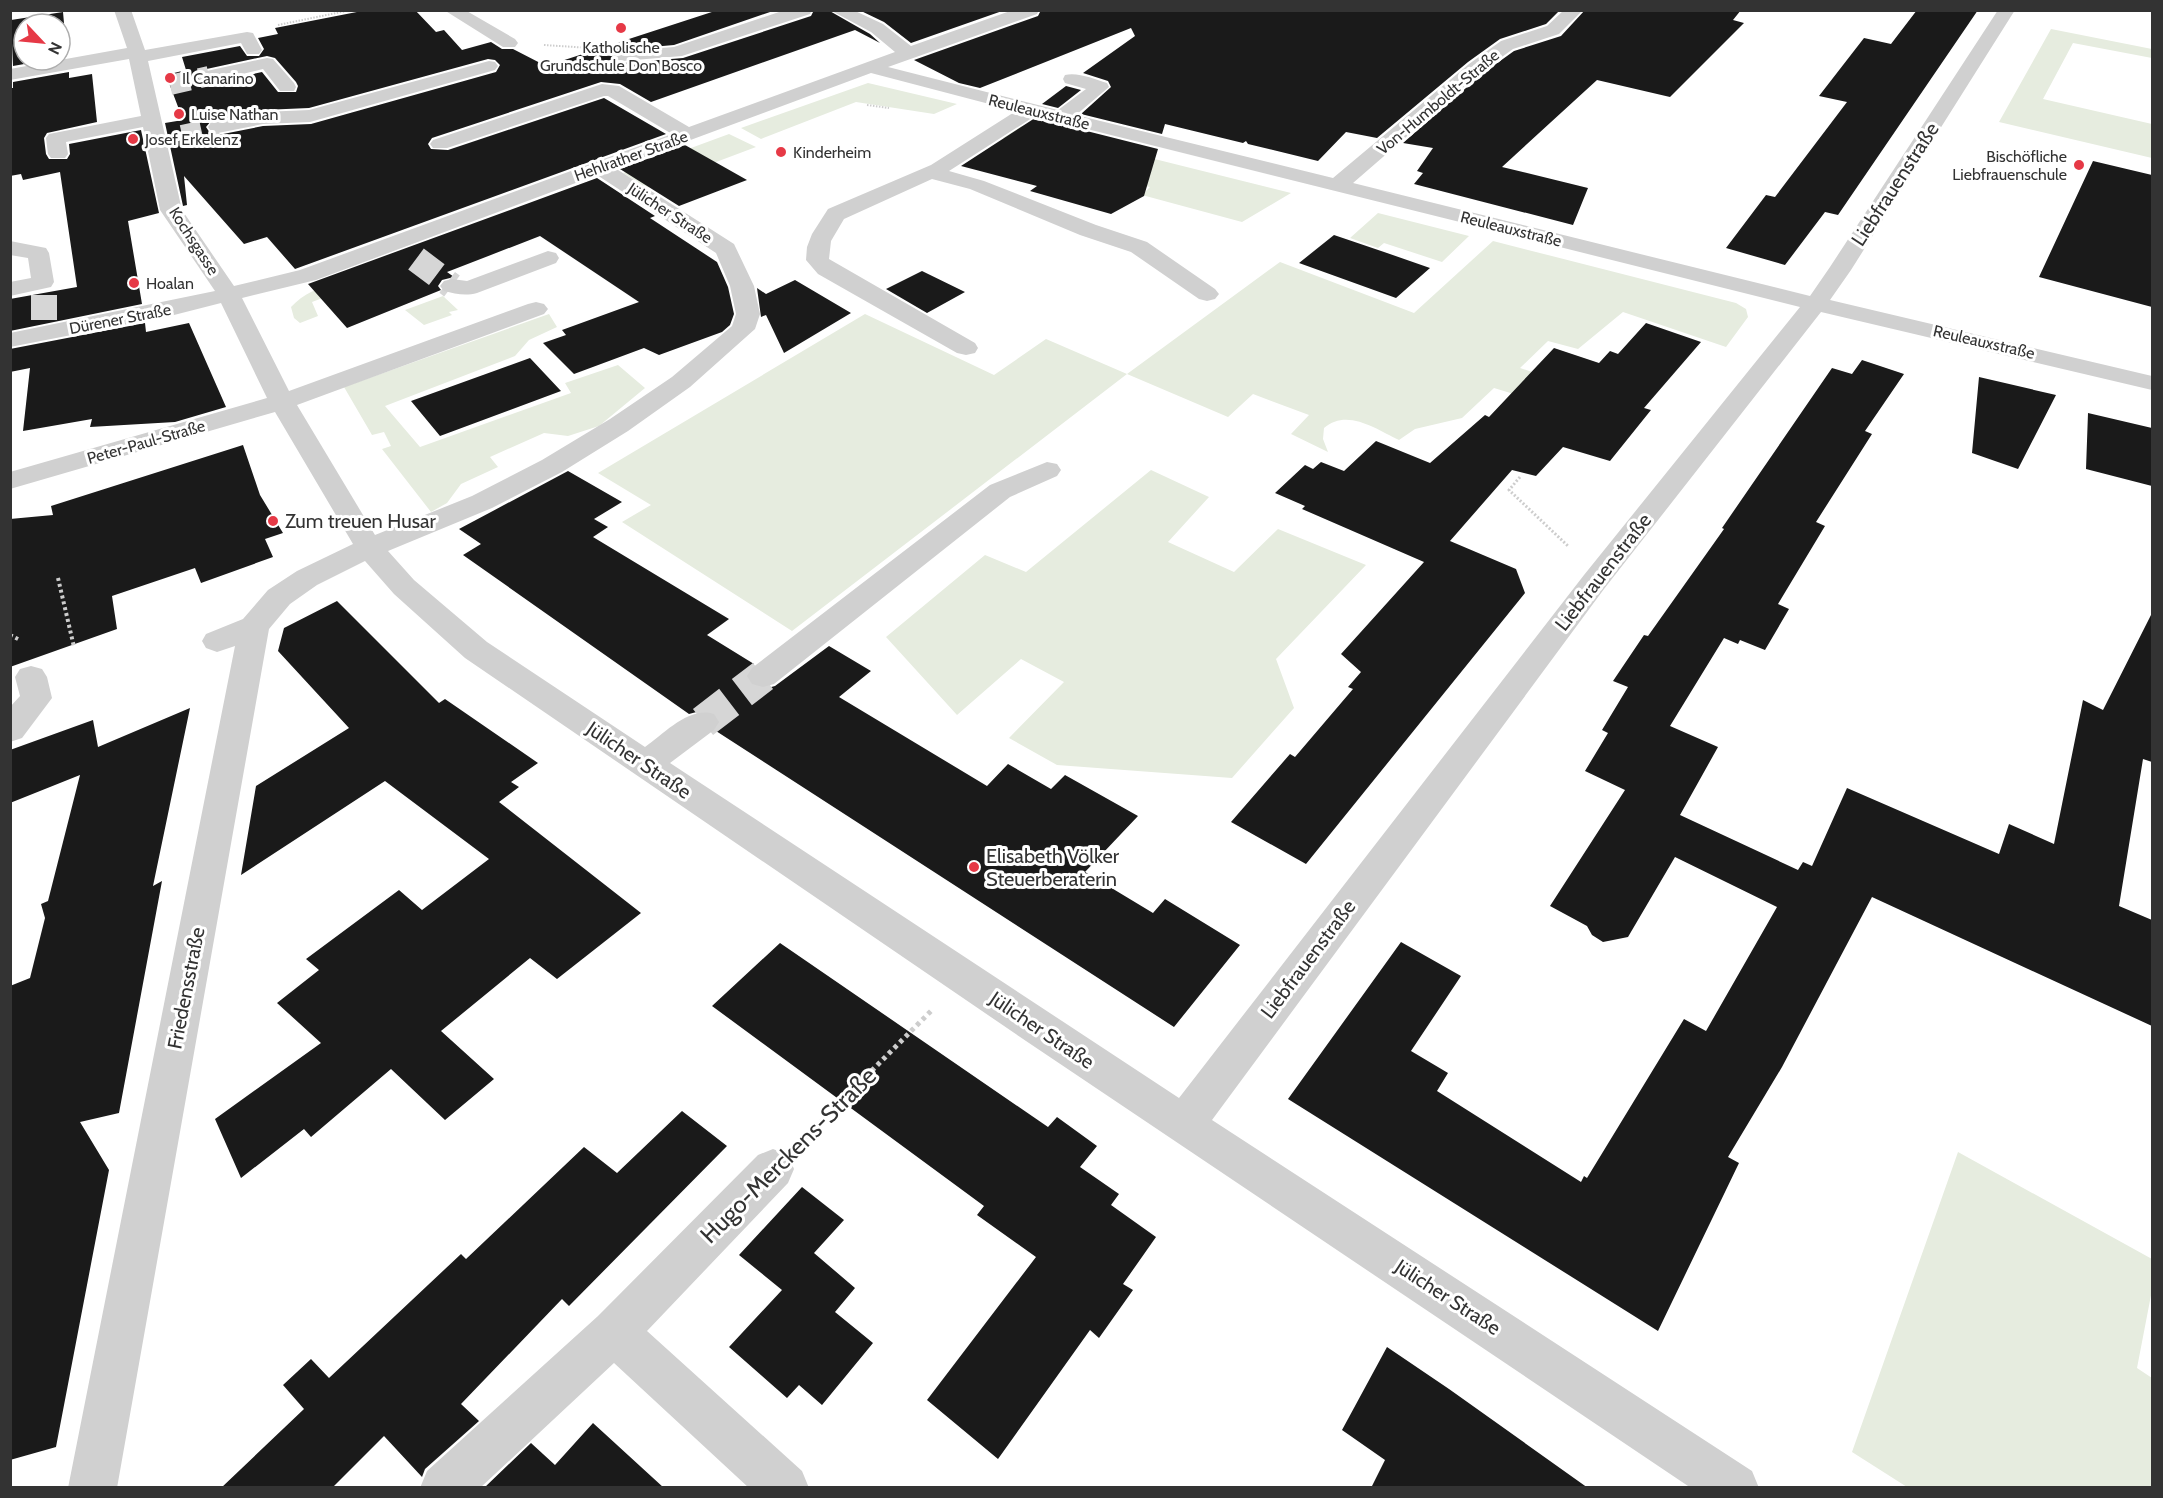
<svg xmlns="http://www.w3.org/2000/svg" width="2163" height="1498" font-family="Cabin,sans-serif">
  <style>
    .green { fill: #e6ecdf }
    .building { fill: #1a1a1a; fill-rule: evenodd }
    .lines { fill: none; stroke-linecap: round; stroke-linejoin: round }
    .minor-tunnel-far2 { stroke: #d6d6d6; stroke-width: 20; stroke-dasharray: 20 10; stroke-linecap: butt }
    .minor-tunnel-far1 { stroke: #d6d6d6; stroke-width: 26; stroke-dasharray: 26 13; stroke-linecap: butt }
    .minor-tunnel { stroke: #d6d6d6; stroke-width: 33; stroke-dasharray: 33 16; stroke-linecap: butt }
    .path-far3 { stroke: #cdcdcd; stroke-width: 2; stroke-dasharray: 1.5 1.5; stroke-linecap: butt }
    .path-far2 { stroke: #cdcdcd; stroke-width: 3; stroke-dasharray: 2 2; stroke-linecap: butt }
    .path-far1 { stroke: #cdcdcd; stroke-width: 4; stroke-dasharray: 3 3; stroke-linecap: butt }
    .path { stroke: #cdcdcd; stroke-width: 5; stroke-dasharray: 4 4; stroke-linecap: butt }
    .minor { fill: #d0d0d0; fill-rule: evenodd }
    .poi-dot { fill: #e63946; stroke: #fff; stroke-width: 2 }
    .labels { text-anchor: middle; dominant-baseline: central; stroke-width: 6; stroke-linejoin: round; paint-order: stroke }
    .far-poi-label { font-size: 16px; fill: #333; stroke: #fff; text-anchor: start }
    .far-street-label { font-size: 16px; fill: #333; stroke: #fff }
    .street-label { font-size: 20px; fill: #333; stroke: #fff }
    .poi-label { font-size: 20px; fill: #333; stroke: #fff; text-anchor: start }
    .near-street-label { font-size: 24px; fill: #333; stroke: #fff }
  </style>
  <rect width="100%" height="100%" fill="#fff"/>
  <!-- green -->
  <path class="green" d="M2051 29 2152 49V58L2073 43 2043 99 2152 124V158L1999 122Z
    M868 83 957 104 934 114 856 102 761 139 741 128Z
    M1022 126 1291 193 1242 222 1142 195 1150 187 1067 168 1079 157 1003 138Z
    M729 134 756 147 647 188 623 173Z
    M1378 213 1469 236 1442 262 1384 243 1378 248 1350 238Z
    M1493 241 1736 303 1746 309 1748 317 1726 347 1623 312 1578 349 1548 341 1520 368 1559 381 1540 402 1494 388 1462 418 1415 429 1399 440C1376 429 1347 408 1324 428L1323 439 1328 452 1291 434 1309 415 1253 394 1228 417 1127 374 792 631 622 522 651 505 598 473 865 314 994 375 1046 339 1127 374 1280 262 1414 313Z
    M386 274 312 302 318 316 300 323 294 318 291 307C316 281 352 280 386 274Z
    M443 296 458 310 449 312 452 315 424 325 405 310Z
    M549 314 557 327 529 340 515 356 385 406 420 447 571 393 565 383 618 365 645 388 599 426 568 436 544 433 490 457 498 467 461 484 447 503 431 512 382 449 391 446 384 432 372 435 344 387Z
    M1151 470 1209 497 1168 542 1234 572 1278 529 1366 565 1276 659 1294 708 1232 778 1057 765 1009 738 1064 682 1021 659 957 715 886 637 985 555 1026 572Z
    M1958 1152 2152 1259V1290L2137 1368 2152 1378V1487H1907L1852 1452Z"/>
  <!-- building -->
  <path class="building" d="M367 10H415L436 32 444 30 462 50 491 42 502 49H513L546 66 718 10H776L674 45 617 50 612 57 617 62 623 63 683 58 811 16 814 10H828L870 34 880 43 855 30 651 102 620 84 601 82 432 138 428 144 431 149 448 150 604 98 666 134 295 269 267 237 244 244 184 176 187 205 183 206 165 123 183 120 166 75 186 70 182 57 240 46 247 56H259L264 49 258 38 278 34 275 28ZM267 56 275 58 296 82 298 86 296 92H278L262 72 210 84 201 82 198 77 202 70ZM488 59 495 60 500 65 496 72 311 124 263 126 218 135 210 133 206 127 211 121 263 110 309 108Z
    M859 10H1005L911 43 884 22Z
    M1041 10H1560L1546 24 1500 39 1468 62 1377 138 1346 132 1318 161 1248 144 1246 141 1243 143 1165 124 1162 134 1081 114 1111 87 1108 81 1083 73 1135 36 1131 28 980 88 959 83 914 60 1038 16Z
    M1585 10H1741L1733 20 1744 23 1670 97 1597 80 1502 167 1588 188 1573 225 1414 184 1423 173 1417 171 1433 148 1403 143 1482 74 1514 51 1561 36Z
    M1917 10H1978L1838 215 1825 212 1785 265 1726 248 1766 195 1775 197 1847 102 1819 96 1864 38 1891 44Z
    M63 12 67 56 60 58V24H24V60H47L13 66 11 20Z
    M69 72V78L92 74 97 122 47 133 44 138 46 154 49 159H67L70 154 69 144 141 130 159 213 128 221 142 304 10 331V299L77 287 60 172 23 180 21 174 10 176V88H13V82Z
    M1066 86 1081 90 1058 108 1042 104Z
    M1035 118 1158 149 1144 196 1111 214 1030 191 1037 186 961 166Z
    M685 145 747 180 679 206 620 169Z
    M2093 161 2152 175V307L2039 277Z
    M597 178 655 216 650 218 717 262 728 287 734 314 730 325 722 332 659 355 644 348 574 374 543 343 566 335 562 330 639 302 540 236 447 272 454 277 442 280 438 286 441 290 347 328 308 284Z
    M1334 235 1387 253 1430 268 1396 298 1299 263Z
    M922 271 965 292 927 313 886 289Z
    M795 280 851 313 784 353 766 315 761 317 757 288 766 294Z
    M145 323 146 332 189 323 226 407 175 422 90 427 92 419 23 431 30 368 10 372V349Z
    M1646 323 1701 342 1644 408 1651 410 1610 461 1563 447 1536 476 1512 470 1450 541 1516 569 1525 593 1306 864 1231 822 1290 754 1295 757 1353 689 1348 687 1361 672 1341 654 1424 562 1302 509 1305 506 1275 493 1305 465 1313 469 1321 462 1344 471 1376 441 1430 463 1485 415 1489 417 1554 348 1599 363 1610 351 1618 354Z
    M530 358 561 391 440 436 411 401Z
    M1862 360 1904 374 1865 431 1872 434 1816 522 1825 526 1778 604 1789 609 1765 650 1740 640 1738 644 1724 638 1670 726 1718 747 1680 815 1798 870 1803 862 1812 866 1847 788 1999 854 2009 824 2054 844 2083 700 2103 710 2152 613V762L2143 759 2119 906 2152 920V1026L1872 897 1782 1067 1728 1157 1739 1163 1658 1331 1288 1099 1401 942 1461 976 1411 1051 1448 1073 1437 1091 1581 1182 1584 1176 1587 1178 1684 1019 1706 1031 1777 907 1675 857 1628 937 1603 942 1592 935 1587 926 1550 906 1625 790 1585 771 1608 733 1602 730 1628 687 1613 681 1644 635 1648 636 1724 529 1722 528 1832 368 1852 374Z
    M1979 377 2056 395 2018 469 1972 453Z
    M2088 413 2152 428V486L2086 469Z
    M243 445 260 495 283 533 265 539 273 557 201 583 195 568 112 596 117 629 10 667V519L53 515 51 506Z
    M568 471 622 502 594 519 608 527 593 537 729 619 707 635 754 664 745 675 751 686 764 689 775 686 829 646 871 671 839 697 987 786 1008 764 1051 789 1065 775 1138 816 1085 872 1153 913 1165 899 1240 945 1174 1027 716 731 721 721 714 712 704 710 689 714 463 555 481 544 459 529Z
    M337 601 439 703 445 699 538 763 511 782 519 787 499 802 641 913 557 979 530 958 441 1031 494 1079 445 1120 391 1069 311 1137 304 1129 241 1178 215 1119 321 1043 277 1003 319 970 306 959 399 890 422 910 489 859 385 781 241 875 256 786 349 728 278 651 284 628Z
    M190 708 153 886 162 881 119 1113 80 1122 109 1170 56 1447 10 1460V986L30 978 45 918 41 904 48 901 80 775 10 803V750L93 720 98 747Z
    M780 943 1048 1127 1057 1117 1097 1146 1080 1167 1119 1194 1111 1205 1156 1237 1123 1284 1133 1290 1099 1338 1090 1330 998 1459 927 1400 1036 1257 977 1215 984 1206 712 1006Z
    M682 1111 727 1146 569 1306 562 1299 461 1404 479 1421 425 1469 422 1477 384 1436 332 1488H221L304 1409 283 1385 311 1359 329 1378 461 1254 466 1259 584 1147 617 1173Z
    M802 1187 844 1220 814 1253 855 1288 835 1312 873 1343 822 1405 799 1385 787 1398 729 1347 782 1290 739 1255Z
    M1387 1347 1449 1389 1588 1488H1371L1385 1460 1342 1430Z
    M593 1423 664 1488H484L531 1443 555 1465Z"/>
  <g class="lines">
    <!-- minor-tunnel-far2 -->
    <path class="minor-tunnel-far2" d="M170 85 209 76
      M182 135 218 127"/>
    <!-- minor-tunnel-far1 -->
    <path class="minor-tunnel-far1" d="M416 259 452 286
      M44 295V320"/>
    <!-- minor-tunnel -->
    <path class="minor-tunnel" d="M703 722 763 676"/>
    <!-- path-far3 -->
    <path class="path-far3" d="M278 25 351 10
      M544 45 590 48
      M867 105 889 108"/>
    <!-- path-far2 -->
    <path class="path-far2" d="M1520 477 1509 490 1568 546"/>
    <!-- path-far1 -->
    <path class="path-far1" d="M58 578 74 647
      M10 635 20 640"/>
    <!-- path -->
    <path class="path" d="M804 1139 932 1010"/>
    <!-- minor -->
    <path class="minor" d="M114 10H131L145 50 247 32 253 33 262 50 259 54H247L241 43 148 61 182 210 234 286 300 270 672 134 608 96H604L447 148H433L430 144 433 140 602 84 619 86 689 127 895 52 871 32 830 10H853L883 24 911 46 1013 10H1039L1037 14 888 67 1058 110 1086 89 1065 83 1063 79 1065 75C1078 72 1094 79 1107 83L1109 87 1076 115 1333 178 1469 64 1501 41 1547 26 1564 10H1583L1559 34 1513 49 1481 72 1353 183 1810 296 1830 267 1998 10H2015L1851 270 1830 300 2152 376V390L1821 312 1604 589 1212 1120 1752 1471 1759 1488H1691L1026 1041 465 658 394 594 365 561 317 585 290 604 269 629 117 1488H68L235 646 217 652 206 648 202 641 206 634 243 619 268 590 297 571 353 544 275 412 10 489V472L267 398 221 303 174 315 10 347V333L215 291 160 210 143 127 66 142 68 154 65 158H51L48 154 46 138 49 134 141 116 129 59 10 80V69L127 48ZM871 73 1016 111 931 165 828 209 812 234 807 247 806 260 818 274 957 353 966 355 975 353 978 348 975 343 829 259 831 241 844 219 932 179 970 189 1080 235 1131 252 1199 299 1207 301 1215 299 1219 294 1215 289 1147 242 1096 225 984 181 949 171 1035 116 1800 307 1584 575 1179 1098 670 763 714 730 719 722 714 714C689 706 665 733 645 747L487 642 414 580 388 551 492 508 562 472 628 431 690 387 755 329 760 314 754 286 734 244 615 168ZM597 175 716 253 730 286 736 314 732 326 672 377 610 419 542 460 472 496 375 535 297 405 544 314 548 309 544 304 536 302 528 304 289 391 242 298 316 280Z
      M444 10H465L515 39 518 43 515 47H503Z
      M785 10H812L810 14 682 56 623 61 617 60 614 56 617 52 623 51 674 47Z
      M267 58 273 59 294 83 296 87 294 91H280L263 69 209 82 202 80 200 76 202 72Z
      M489 61 495 62 498 66 495 70 310 122 263 124 218 133 211 131 208 127 211 123 263 112 309 110Z
      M10 241 46 248 49 253 54 282 51 287 10 296V282L31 278 28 258 10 255Z
      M548 251 556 253 559 258 556 263 477 293C466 296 455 294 444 291L440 286 444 281 452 279 467 281Z
      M1047 462 1057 464 1061 470 1057 476 1010 497 774 684 763 687 752 684 747 676 752 668 990 485Z
      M31 666 42 669 47 677 52 698 22 738 10 742V707L20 696 15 677 20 669Z
      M773 1149 788 1155 794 1169 788 1183 647 1331 802 1471 809 1488H749L614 1363 480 1488H420L427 1471 598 1316 758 1155Z"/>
  </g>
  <!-- markers -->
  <g class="poi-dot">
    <circle cx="621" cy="28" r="6"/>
    <circle cx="170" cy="78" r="6"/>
    <circle cx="179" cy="114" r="6"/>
    <circle cx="133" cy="139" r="6"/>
    <circle cx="781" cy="152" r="6"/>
    <circle cx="2079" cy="165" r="6"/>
    <circle cx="134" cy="283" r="6"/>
    <circle cx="273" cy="521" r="6"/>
    <circle cx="974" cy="867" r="6"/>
  </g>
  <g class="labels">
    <!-- far-poi labels -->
    <g class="far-poi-label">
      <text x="621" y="47" text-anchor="middle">Katholische<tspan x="621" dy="18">Grundschule Don Bosco</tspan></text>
      <text x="182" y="78">Il Canarino</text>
      <text x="191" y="114">Luise Nathan</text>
      <text x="145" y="139">Josef Erkelenz</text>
      <text x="793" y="152">Kinderheim</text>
      <text x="2067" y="156" text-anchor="end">Bischöfliche<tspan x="2067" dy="18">Liebfrauenschule</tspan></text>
      <text x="146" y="283">Hoalan</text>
    </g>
    <!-- far-street labels -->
    <g class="far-street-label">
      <text transform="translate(1438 102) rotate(-40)">Von-Humboldt-Straße</text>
      <text transform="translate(1039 112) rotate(14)">Reuleauxstraße</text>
      <text transform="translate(631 156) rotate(-20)">Hehlrather Straße</text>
      <text transform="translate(670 213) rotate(33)">Jülicher Straße</text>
      <text transform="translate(1511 229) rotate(14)">Reuleauxstraße</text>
      <text transform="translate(194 241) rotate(57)">Kochsgasse</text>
      <text transform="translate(120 319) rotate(-11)">Dürener Straße</text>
      <text transform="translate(1984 342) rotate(13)">Reuleauxstraße</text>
      <text transform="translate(146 442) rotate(-16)">Peter-Paul-Straße</text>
    </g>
    <!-- street labels -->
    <g class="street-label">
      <text transform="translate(1895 184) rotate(-57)">Liebfrauenstraße</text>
      <text transform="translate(1603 572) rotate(-52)">Liebfrauenstraße</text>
      <text transform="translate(639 760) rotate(34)">Jülicher Straße</text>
      <text transform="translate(1308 959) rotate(-53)">Liebfrauenstraße</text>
      <text transform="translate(186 988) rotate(-79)">Friedensstraße</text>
      <text transform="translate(1042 1030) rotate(34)">Jülicher Straße</text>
      <text transform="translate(1448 1297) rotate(33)">Jülicher Straße</text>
    </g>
    <!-- poi labels -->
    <g class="poi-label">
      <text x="285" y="521">Zum treuen Husar</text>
      <text x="986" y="856">Elisabeth Völker<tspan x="986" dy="23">Steuerberaterin</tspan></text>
    </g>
    <!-- near-street labels -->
    <g class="near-street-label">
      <text transform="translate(788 1155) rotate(-45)">Hugo-Merckens-Straße</text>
    </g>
  </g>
  <!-- border -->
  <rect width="2163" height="1498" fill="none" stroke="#333333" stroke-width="24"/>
  <!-- north arrow -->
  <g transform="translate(42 42) rotate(116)"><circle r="28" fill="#ffffff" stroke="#adadad" stroke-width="1.5"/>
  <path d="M0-4.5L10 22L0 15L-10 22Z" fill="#e63946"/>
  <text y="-9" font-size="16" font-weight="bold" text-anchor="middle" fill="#333333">N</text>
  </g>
</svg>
